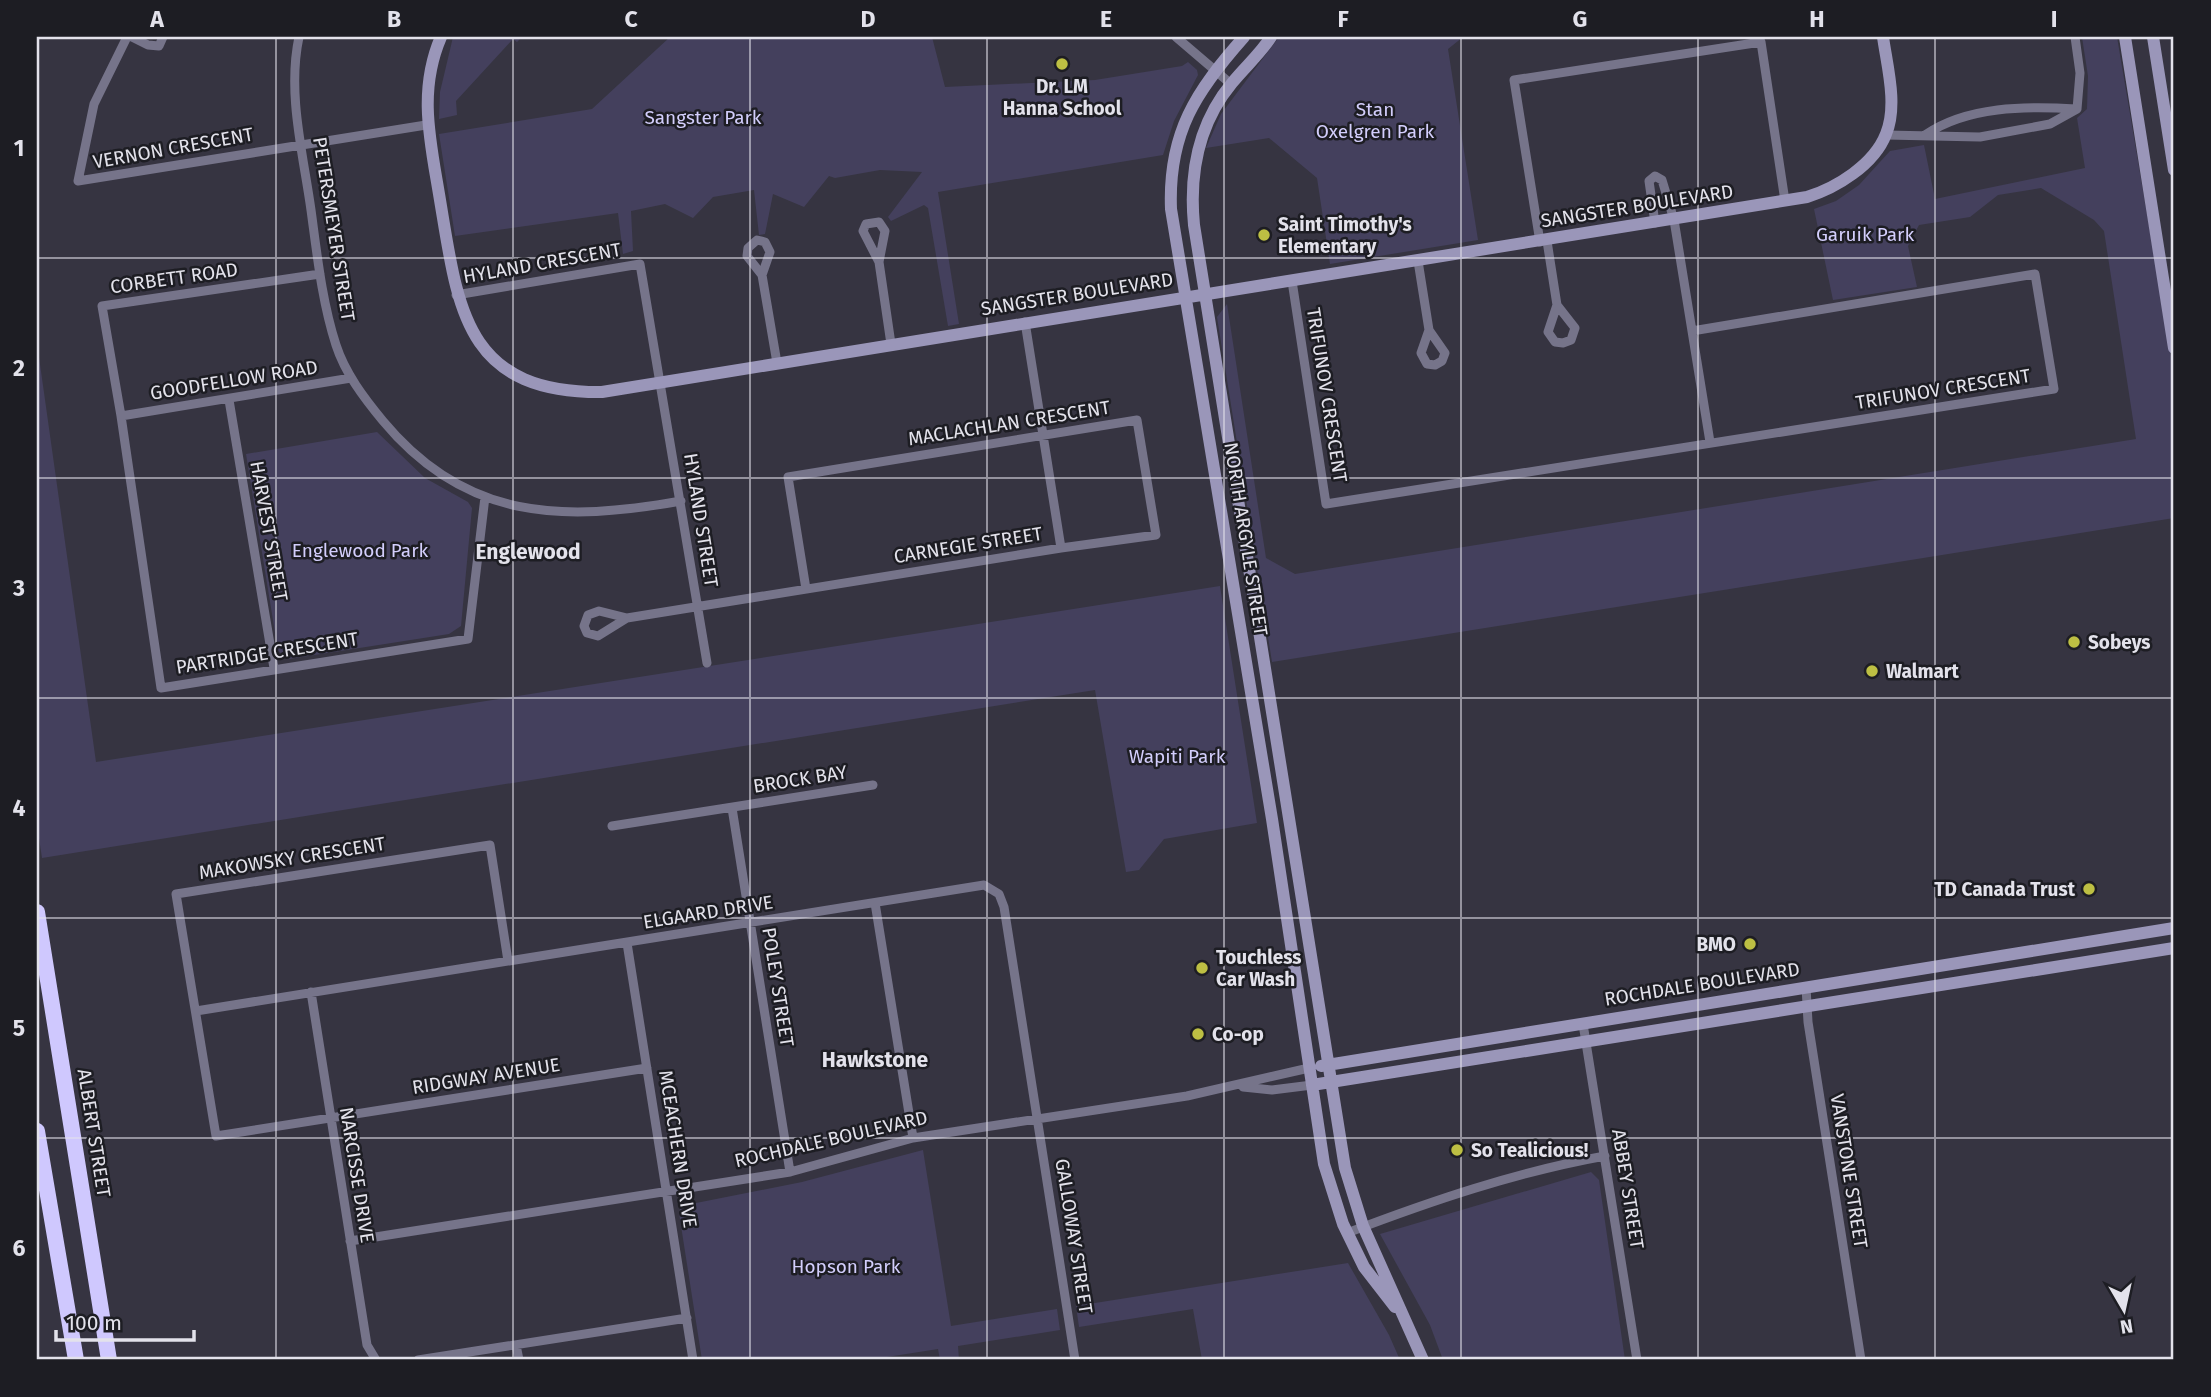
<svg xmlns="http://www.w3.org/2000/svg" width="2211" height="1397" font-family="'Fira Sans',sans-serif">
  <style>
    .green { fill: #44405d }
    .lines { fill: none; stroke-linecap: round; stroke-linejoin: round }
    .street { stroke: #76748a; stroke-width: 9 }
    .secondary { stroke: #9a96b9; stroke-width: 12 }
    .highway { stroke: #cfc8fe; stroke-width: 16 }
    .grid { fill: none; stroke: #e3e2eb; stroke-width: 2; stroke-opacity: 0.55 }
    .poi-dot { fill: #bdbf43; stroke: #1d1d23; stroke-width: 2.5 }
    .labels { text-anchor: middle; dominant-baseline: central; stroke-width: 5; stroke-linejoin: round; paint-order: stroke }
    .poi-label { font-size: 19px; font-weight: bold; fill: #e3e2eb; stroke: #1d1d23; text-anchor: start }
    .park-label { font-size: 19px; fill: #d3cefc; stroke: #1d1d23 }
    .street-label { font-size: 19px; fill: #e3e2eb; stroke: #1d1d23 }
    .neighbourhood-label { font-size: 21px; font-weight: bold; fill: #e3e2eb; stroke: #1d1d23 }
    .neatline { fill: none; stroke: #e3e2eb; stroke-width: 2.5 }
    .grid-label { font-size: 23px; text-anchor: middle; font-weight: bold; fill: #e3e2eb }
  </style>
  <rect width="100%" height="100%" fill="#363441"/>
  <!-- green -->
  <path class="green" d="M453 37H522L517 42 513 39 456 101 457 115 439 119 440 92Z
    M670 37H932L945 87 1095 80 1182 66 1188 62 1197 70 1198 75 1174 121 1163 155 938 192 959 324 948 326 928 208 924 205 891 221 888 217 922 172 880 170 835 178 829 176 804 207 773 194 765 234 759 235 754 190 713 197 693 218 665 204 631 211 633 251 623 254 618 213 455 236 439 134 592 109Z
    M1279 37H1463L1448 49 1478 240 1330 264 1317 178 1269 138 1206 148 1221 114Z
    M2082 37H2117L2174 374V518L1272 662 1217 317 1227 304 1266 558 1295 574 2136 439 2104 231 2094 220 2041 188 1998 195 1970 217 1919 225 1908 246 1917 287 1833 300 1814 209 1836 201 1859 185 1890 151 1924 145 1935 199 2085 168 2077 118 2087 109 2088 76Z
    M37 343 96 762 1220 586 1257 823 1164 839 1139 870 1126 872 1095 690 42 858 37 825Z
    M377 432 425 478 468 502 472 508 461 626 449 634 289 659 278 651 246 454Z
    M923 1150 951 1326 1057 1309 1060 1330 958 1346 959 1360H940L938 1349 868 1360H702L679 1213 681 1206 802 1182Z
    M1591 1172 1599 1180 1625 1360H1443L1430 1325 1380 1234Z
    M1348 1263 1389 1335 1400 1360H1202L1193 1309 1079 1327 1076 1306Z"/>
  <g class="lines">
    <!-- street -->
    <path class="street" d="M127 37 94 104 78 181 426 125
      M132 37 148 45 159 46 163 37
      M299 37C287 93 303 153 311 210 317 254 322 302 336 345 345 373 364 398 383 421 466 521 563 522 681 501
      M1176 37 1231 84
      M2075 37 2080 73 2077 109
      M1886 135 1980 137 2050 124 2077 109
      M1925 135C1967 106 2026 106 2076 109
      M1655 223 1649 181 1655 176 1662 180 1674 220 1710 442
      M1547 241 1557 305 1575 328 1571 340 1563 343 1555 342 1548 332 1557 305
      M1540 242 1514 80 1761 42 1785 201
      M1418 261 1429 330 1421 353 1427 364 1435 365 1442 361 1445 353 1429 330
      M879 262 885 231 879 222 866 224 863 231 879 262 891 344
      M320 274 102 306 121 416 161 688 468 639 485 497
      M762 275 770 252 765 242 757 240 748 248 747 256 762 275 777 363
      M1292 281 1326 504 2054 389 2035 274 1692 331
      M456 295 640 264 707 663
      M229 400 274 668
      M121 416 351 378
      M806 589 788 477 1137 420 1156 535 1061 548
      M627 618 598 636 587 633 584 626 588 615 599 611 627 618 1061 548 1025 322
      M732 808 790 1172
      M612 826 873 785
      M875 903 913 1138
      M627 943 693 1360
      M508 961 490 845 176 894 216 1136 647 1068
      M1806 987 1808 1022 1861 1360
      M311 992 367 1345 376 1360
      M196 1011 984 885 999 894 1004 907 1075 1360
      M1583 1024 1637 1360
      M1243 1087 1272 1090 1312 1085
      M1347 1233C1431 1201 1516 1172 1605 1156
      M350 1241 790 1172 913 1138 1187 1096 1309 1068
      M516 1345 519 1360
      M418 1360 687 1318"/>
    <!-- secondary -->
    <path class="secondary" d="M441 37C418 90 430 140 439 194 458 306 462 393 602 392L1807 197C1836 188 1874 165 1886 134 1898 105 1887 66 1883 37
      M1244 37C1196 91 1168 133 1171 209L1272 819 1324 1164 1343 1224 1364 1267 1395 1307
      M1271 37C1260 54 1245 67 1232 83 1198 124 1189 173 1194 225L1345 1168 1363 1226 1423 1360
      M2125 37 2174 348
      M2153 37 2174 170
      M1321 1066 2174 928
      M1312 1085 2174 948"/>
    <!-- highway -->
    <path class="highway" d="M37 912 109 1360
      M37 1131 76 1360"/>
  </g>
  <!-- grid -->
  <path class="grid" d="M276 37V1360M513 37V1360M750 37V1360M987 37V1360M1224 37V1360M1461 37V1360M1698 37V1360M1935 37V1360M37 258H2174M37 478H2174M37 698H2174M37 918H2174M37 1138H2174"/>
  <!-- markers -->
  <g class="poi-dot">
    <circle cx="1062" cy="64" r="7"/>
    <circle cx="1264" cy="235" r="7"/>
    <circle cx="2074" cy="642" r="7"/>
    <circle cx="1872" cy="671" r="7"/>
    <circle cx="2089" cy="889" r="7"/>
    <circle cx="1750" cy="944" r="7"/>
    <circle cx="1202" cy="968" r="7"/>
    <circle cx="1198" cy="1034" r="7"/>
    <circle cx="1457" cy="1150" r="7"/>
  </g>
  <g class="labels">
    <!-- poi labels -->
    <g class="poi-label">
      <text x="1062" y="86" text-anchor="middle">Dr. LM<tspan x="1062" dy="22">Hanna School</tspan></text>
      <text x="1278" y="224">Saint Timothy's<tspan x="1278" dy="22">Elementary</tspan></text>
      <text x="2088" y="642">Sobeys</text>
      <text x="1886" y="671">Walmart</text>
      <text x="2075" y="889" text-anchor="end">TD Canada Trust</text>
      <text x="1736" y="944" text-anchor="end">BMO</text>
      <text x="1216" y="957">Touchless<tspan x="1216" dy="22">Car Wash</tspan></text>
      <text x="1212" y="1034">Co-op</text>
      <text x="1471" y="1150">So Tealicious!</text>
    </g>
    <!-- park labels -->
    <g class="park-label">
      <text x="1375" y="109">Stan<tspan x="1375" dy="22">Oxelgren Park</tspan></text>
      <text x="703" y="117">Sangster Park</text>
      <text x="1865" y="234">Garuik Park</text>
      <text x="360" y="550">Englewood Park</text>
      <text x="1177" y="756">Wapiti Park</text>
      <text x="846" y="1266">Hopson Park</text>
    </g>
    <!-- street labels -->
    <g class="street-label">
      <text transform="translate(173 148) rotate(-10)">VERNON CRESCENT</text>
      <text transform="translate(1637 206) rotate(-9)">SANGSTER BOULEVARD</text>
      <text transform="translate(334 229) rotate(81)">PETERSMEYER STREET</text>
      <text transform="translate(542 263) rotate(-10)">HYLAND CRESCENT</text>
      <text transform="translate(174 278) rotate(-8)">CORBETT ROAD</text>
      <text transform="translate(1077 294) rotate(-9)">SANGSTER BOULEVARD</text>
      <text transform="translate(234 380) rotate(-9)">GOODFELLOW ROAD</text>
      <text transform="translate(1943 389) rotate(-9)">TRIFUNOV CRESCENT</text>
      <text transform="translate(1327 395) rotate(81)">TRIFUNOV CRESCENT</text>
      <text transform="translate(1009 423) rotate(-9)">MACLACHLAN CRESCENT</text>
      <text transform="translate(701 520) rotate(81)">HYLAND STREET</text>
      <text transform="translate(269 531) rotate(80)">HARVEST STREET</text>
      <text transform="translate(1246 539) rotate(81)">NORTH ARGYLE STREET</text>
      <text transform="translate(968 545) rotate(-9)">CARNEGIE STREET</text>
      <text transform="translate(267 653) rotate(-9)">PARTRIDGE CRESCENT</text>
      <text transform="translate(800 779) rotate(-9)">BROCK BAY</text>
      <text transform="translate(292 858) rotate(-9)">MAKOWSKY CRESCENT</text>
      <text transform="translate(708 912) rotate(-9)">ELGAARD DRIVE</text>
      <text transform="translate(1702 984) rotate(-9)">ROCHDALE BOULEVARD</text>
      <text transform="translate(778 987) rotate(81)">POLEY STREET</text>
      <text transform="translate(486 1076) rotate(-9)">RIDGWAY AVENUE</text>
      <text transform="translate(94 1133) rotate(81)">ALBERT STREET</text>
      <text transform="translate(831 1139) rotate(-13)">ROCHDALE BOULEVARD</text>
      <text transform="translate(678 1149) rotate(81)">MCEACHERN DRIVE</text>
      <text transform="translate(1849 1171) rotate(81)">VANSTONE STREET</text>
      <text transform="translate(357 1175) rotate(81)">NARCISSE DRIVE</text>
      <text transform="translate(1628 1189) rotate(81)">ABBEY STREET</text>
      <text transform="translate(1074 1236) rotate(81)">GALLOWAY STREET</text>
    </g>
    <!-- neighbourhood labels -->
    <g class="neighbourhood-label">
      <text x="528" y="552">Englewood</text>
      <text x="875" y="1060">Hawkstone</text>
    </g>
  </g>
  <!-- border -->
  <rect width="2211" height="1397" fill="none" stroke="#1d1d23" stroke-width="77"/>
  <!-- north arrow -->
  <g transform="translate(2124 1310) rotate(171)" stroke="#1d1d23" stroke-width="5" paint-order="stroke">
  <path d="M0-5L12 26L0 18L-12 26Z" fill="#e3e2eb"/>
  <text y="-10" font-size="19" font-weight="bold" text-anchor="middle" fill="#e3e2eb">N</text>
  </g>
  <!-- scale -->
  <path d="M56 1330v10h138v-10" fill="none" stroke="#e3e2eb" stroke-width="3.5"/>
  <text x="66" y="1330" font-size="21" fill="#e3e2eb" stroke="#1d1d23" stroke-width="5" paint-order="stroke">100 m</text>
  <rect x="38" y="38" width="2134" height="1320" class="neatline"/>
  <g class="grid-label">
    <text x="157" y="27">A</text>
    <text x="394" y="27">B</text>
    <text x="631" y="27">C</text>
    <text x="868" y="27">D</text>
    <text x="1106" y="27">E</text>
    <text x="1343" y="27">F</text>
    <text x="1580" y="27">G</text>
    <text x="1817" y="27">H</text>
    <text x="2054" y="27">I</text>
    <text x="19" y="156">1</text>
    <text x="19" y="376">2</text>
    <text x="19" y="596">3</text>
    <text x="19" y="816">4</text>
    <text x="19" y="1036">5</text>
    <text x="19" y="1256">6</text>
  </g>
</svg>
